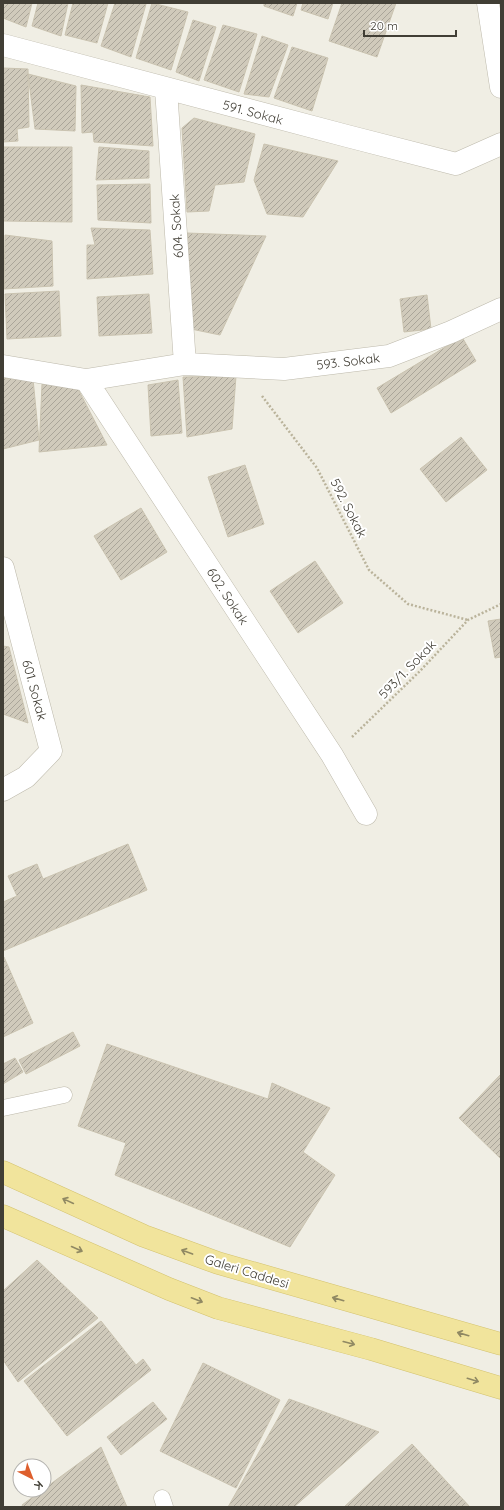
<svg xmlns="http://www.w3.org/2000/svg" width="504" height="1510" font-family="Quicksand,sans-serif">
  <style>
    .building { fill: url(#building-hatch); stroke: #cac3b0 }
    .lines { fill: none; stroke-linecap: round; stroke-linejoin: round }
    .lane-casing { stroke: #bdb9ab; stroke-width: 17 }
    .street-casing { stroke: #bdb9ab; stroke-width: 23 }
    .primary-casing { stroke: #d3c26f; stroke-width: 23 }
    .path { stroke: #bab39b; stroke-width: 2.5; stroke-dasharray: 2 2; stroke-linecap: butt }
    .lane { stroke: #fff; stroke-width: 16 }
    .street { stroke: #fff; stroke-width: 22 }
    .primary { stroke: #f1e49c; stroke-width: 22 }
    .oneway { stroke: #908963 }
    .labels { text-anchor: middle; dominant-baseline: central; stroke-width: 4; stroke-linejoin: round; paint-order: stroke }
    .street-label { font-size: 13px; fill: #413e35; stroke: #fff }
  </style>
  <defs>
    <pattern id="building-hatch" width="6" height="6" patternUnits="userSpaceOnUse"><rect width="6" height="6" fill="#d0cabb"/><path d="M-1 1l2-2M0 6l6-6M5 7l2-2" fill="none" stroke="#aaa599"/></pattern>
  </defs>
  <rect width="100%" height="100%" fill="#f0eee4"/>
  <!-- building -->
  <path class="building" d="M3 3H32L26 27 3 18Z
    M38 3H68L61 36 32 26Z
    M73 3H108L97 43 65 35Z
    M115 3H141L146 4 131 57 101 46Z
    M152 3 188 12 171 70 136 58Z
    M264 3H297L293 16 264 6Z
    M303 3H333L328 19 301 10Z
    M342 3H396L377 57 329 41Z
    M193 20 216 27 199 81 176 72Z
    M223 25 257 34 239 92 204 80Z
    M262 36 288 45 269 97 244 94Z
    M292 47 328 58 312 111 274 98Z
    M3 68 28 69 29 127 17 129 18 141 3 142Z
    M28 74 76 86 75 131 35 129Z
    M81 85 150 97 153 146 94 142 93 132 82 133Z
    M194 118 255 134 244 182 215 185 209 211 187 212 182 128Z
    M264 144 338 161 303 217 267 214 254 180Z
    M3 147H72V222L3 221Z
    M99 147 149 151V178L96 180Z
    M150 184 151 223 98 220 97 185Z
    M91 228 150 230 153 274 87 279V245H95Z
    M187 233 266 236 220 335 191 329Z
    M5 235 52 241 53 286 4 289Z
    M59 291 61 336 7 339 5 294Z
    M149 294 152 333 99 336 97 297Z
    M427 295 431 329 404 332 400 299Z
    M462 337 476 361 391 413 377 388Z
    M236 376 232 429 187 437 183 377Z
    M3 378 33 379 39 440 3 449Z
    M178 380 182 433 151 436 148 385Z
    M42 384 76 385 107 445 39 452Z
    M461 437 487 470 446 502 420 469Z
    M245 465 264 524 228 537 208 477Z
    M141 508 167 552 121 580 94 536Z
    M315 561 343 603 298 633 270 591Z
    M501 619V657L495 658 488 621Z
    M3 646 9 647 28 723 3 714Z
    M128 844 147 890 3 951V902L17 896 8 876 37 864 43 879Z
    M4 957 33 1023 3 1037V958Z
    M73 1032 80 1046 26 1074 19 1060Z
    M107 1044 268 1099 272 1083 330 1108 303 1152 335 1175 290 1247 115 1175 126 1143 78 1126Z
    M15 1058 23 1072 3 1084V1064Z
    M501 1074V1159L459 1118Z
    M37 1260 98 1318 18 1382 3 1360V1291Z
    M101 1321 136 1365 143 1359 151 1370 67 1436 24 1381Z
    M203 1363 280 1400 236 1488 160 1451Z
    M289 1399 379 1432 294 1507H228Z
    M153 1402 167 1419 121 1455 107 1437Z
    M412 1444 470 1507H344Z
    M101 1447 127 1507H23L22 1505Z"/>
  <g class="lines">
    <!-- lane casing -->
    <g class="lane-casing">
      <path id="lane" d="M3 1108 64 1095
        M162 1498 165 1507"/>
    </g>
    <!-- street casing -->
    <g class="street-casing">
      <path id="street" d="M488 3 501 87
        M3 45 347 136 456 164 501 144
        M166 89 185 364
        M3 366 86 380 185 364 284 369 389 356 451 332 501 309
        M86 380 332 755 366 814
        M3 568 51 751 26 777 3 790"/>
    </g>
    <!-- primary casing -->
    <g class="primary-casing">
      <path id="primary" d="M3 1172 144 1236 218 1263 501 1344
        M3 1216 169 1289 218 1308 371 1349 501 1388"/>
    </g>
    <!-- path -->
    <path class="path" d="M262 396 317 468 369 570 408 604 468 620
      M352 737 420 671 468 620 501 604"/>
    <!-- lane -->
    <use href="#lane" class="lane"/>
    <!-- street -->
    <use href="#street" class="street"/>
    <!-- primary -->
    <use href="#primary" class="primary"/>
  </g>
  <!-- one-way arrows -->
  <defs><path id="oneway-shaft" d="M-6 0H5M1.5-3L5.5 0L1.5 3" fill="none" stroke-width="1.6" stroke-linecap="round" stroke-linejoin="round"/></defs>
  <g class="oneway">
    <use href="#oneway-shaft" transform="translate(68 1201) rotate(-155)"/>
    <use href="#oneway-shaft" transform="translate(77 1249) rotate(24)"/>
    <use href="#oneway-shaft" transform="translate(187 1252) rotate(-160)"/>
    <use href="#oneway-shaft" transform="translate(338 1299) rotate(-164)"/>
    <use href="#oneway-shaft" transform="translate(197 1300) rotate(21)"/>
    <use href="#oneway-shaft" transform="translate(463 1334) rotate(-164)"/>
    <use href="#oneway-shaft" transform="translate(349 1343) rotate(15)"/>
    <use href="#oneway-shaft" transform="translate(473 1380) rotate(17)"/>
  </g>
  <g class="labels">
    <!-- street labels -->
    <g class="street-label">
      <text transform="translate(253 112) rotate(15)">591. Sokak</text>
      <text transform="translate(176 226) rotate(-94)">604. Sokak</text>
      <text transform="translate(348 361) rotate(-7)">593. Sokak</text>
      <text transform="translate(349 508) rotate(63)">592. Sokak</text>
      <text transform="translate(228 596) rotate(57)">602. Sokak</text>
      <text transform="translate(407 669) rotate(-46)">593/1. Sokak</text>
      <text transform="translate(35 690) rotate(75)">601. Sokak</text>
      <text transform="translate(247 1271) rotate(17)">Galeri Caddesi</text>
    </g>
  </g>
  <!-- border -->
  <rect width="504" height="1510" fill="none" stroke="#413e35" stroke-width="8"/>
  <!-- north arrow -->
  <g transform="translate(32 1478) rotate(138)"><circle r="19" fill="#ffffff" stroke="#b3b2ae"/>
  <path d="M0-3L7 15L0 10L-7 15Z" fill="#de5f2d"/>
  <text y="-6" font-size="11" font-weight="bold" text-anchor="middle" fill="#413e35">K</text>
  </g>
  <!-- scale -->
  <path d="M364 30v6h92v-6" fill="none" stroke="#413e35" stroke-width="2"/>
  <text x="370" y="30" font-size="12" fill="#413e35" stroke="#ffffff" stroke-width="3" paint-order="stroke">20 m</text>
</svg>
